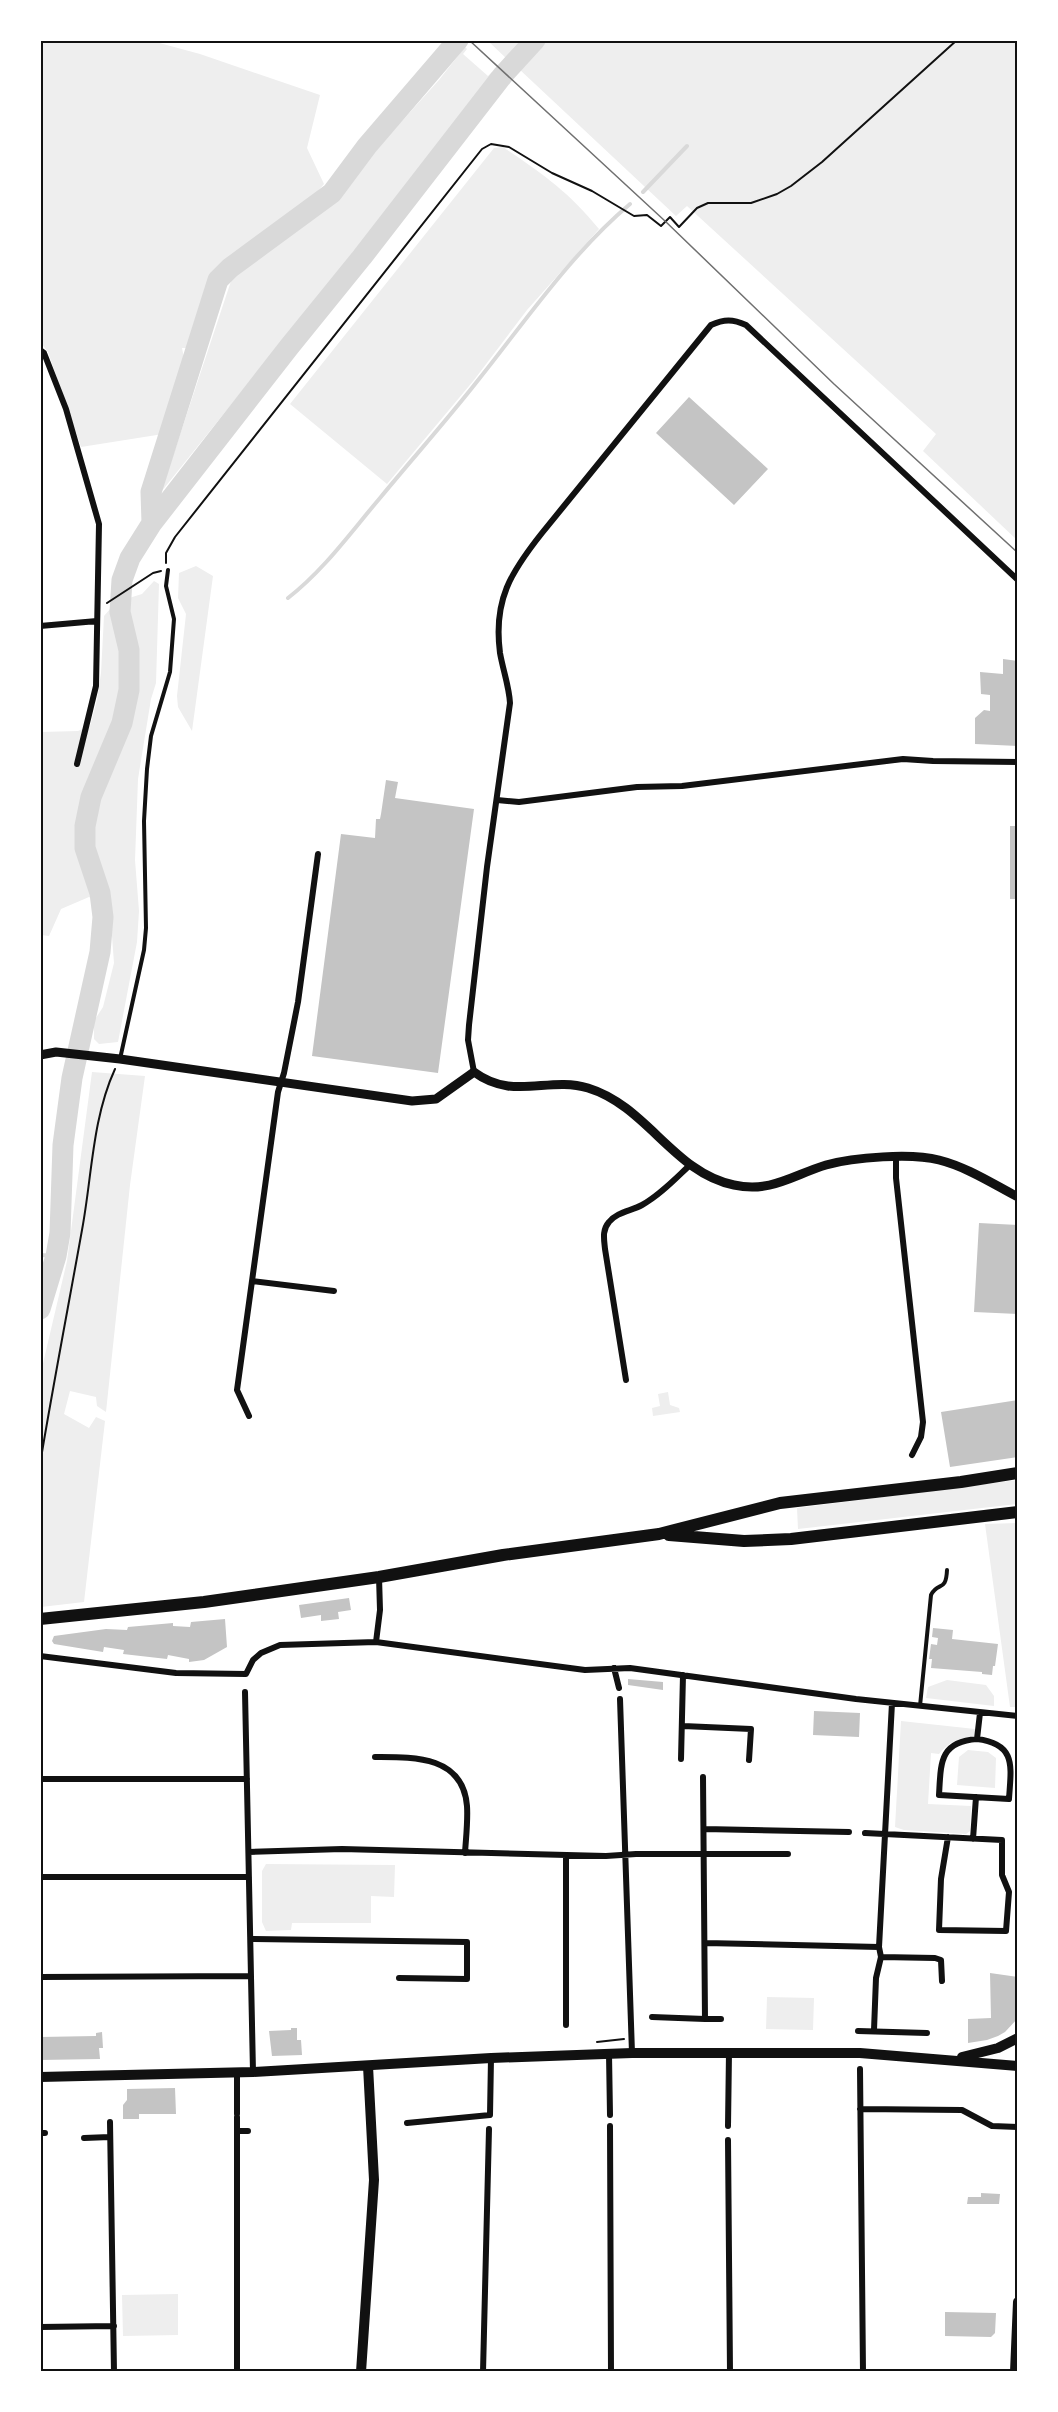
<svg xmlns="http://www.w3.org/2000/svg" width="1058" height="2412" font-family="Montserrat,sans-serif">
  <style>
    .green { fill: #eee }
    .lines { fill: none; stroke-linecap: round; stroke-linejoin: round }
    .stream { stroke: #d9d9d9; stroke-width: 4 }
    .river { stroke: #d9d9d9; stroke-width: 21 }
    .building { fill: #c4c4c4 }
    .path { stroke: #111; stroke-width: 2 }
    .service { stroke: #111; stroke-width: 4 }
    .minor { stroke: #111; stroke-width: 6 }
    .tertiary { stroke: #111; stroke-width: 9 }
    .primary { stroke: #111; stroke-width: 10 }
    .trunk { stroke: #111; stroke-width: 12 }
    .tram { stroke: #707070; stroke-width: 1.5 }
    .neatline { fill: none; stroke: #111; stroke-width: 2 }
  </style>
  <rect width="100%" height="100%" fill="#fff"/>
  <!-- green -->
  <path class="green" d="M40 41H152L200 54 320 95 307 148 324 184 317 192 220 265 200 307 187 348H182L184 358 163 434 81 447 48 352 41 343Z
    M488 41H1017V540L923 451 936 434 687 206 676 216 519 69 531 56 521 46 508 60Z
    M465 47 467 49 463 54 488 76 492 72 493 74 469 108 161 492 232 278 330 201 439 80Z
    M503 147C543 174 568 191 599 229L527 310 474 380 387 484 290 404 494 148Z
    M196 566 213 576 192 731 178 707 177 696 186 614 178 598 179 573Z
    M154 581 159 584 156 683 151 699 138 779 135 860 139 911 137 942 118 1042 99 1044 94 1039V1021L103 1007 114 963 110 909 89 897 61 909 49 936 41 935V732L78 731 90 726 97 700 101 673 104 616 116 602 142 594Z
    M92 1072 145 1076 130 1185 106 1412 97 1406 96 1397 70 1391 64 1414 89 1428 96 1417 105 1421 84 1602 41 1607V1372L67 1261Z
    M668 1392 670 1405 679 1408 680 1412 653 1416 652 1408 660 1406 658 1394Z
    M1017 1480V1504L798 1529 797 1508Z
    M1017 1523H1018L1017 1707H1010L985 1524Z
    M947 1680 986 1685 994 1696V1706L926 1698 928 1687Z
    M901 1721 975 1729V1736C959 1738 950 1741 939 1754L931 1753 928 1804 971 1806 970 1831 966 1834 904 1830 895 1827Z
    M968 1750 988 1752 996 1758 995 1788 957 1785 959 1757Z
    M266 1864 395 1865 394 1897 371 1896V1923H292L291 1930 266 1931 262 1922V1871Z
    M767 1997 814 1998 813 2030 766 2029Z
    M178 2294V2335L123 2336 122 2295Z"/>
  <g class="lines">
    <!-- stream -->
    <path class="stream" d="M643 192 687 146
      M288 598C324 570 351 532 380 498 413 458 447 420 479 379 527 319 571 254 630 204
      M40 1255 56 1256"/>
    <!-- river -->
    <path class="river" d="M152 523 151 492 218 280 230 268 332 193 367 146 458 40
      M40 1309 56 1256 60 1233 63 1145 72 1078 100 952 103 917 100 893 85 848V826L91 797 122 723 129 690V650L120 612 122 580 130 558 152 523 289 347 362 257 503 75 535 40"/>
  </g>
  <!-- building -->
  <path class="building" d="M689 397 768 469 734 505 656 433Z
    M1003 659 1018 661V746L975 744V718L984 710 990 711V695L981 694 980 672 1003 674Z
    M386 780 398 782 395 798 474 809 438 1073 312 1056 341 834 375 838 376 819H380L381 814Z
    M1010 826H1018V899H1010Z
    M979 1223 1018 1225V1314L974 1312Z
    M1018 1400V1457L950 1467 941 1412Z
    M349 1598 351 1610 338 1612 339 1619 321 1621V1615L301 1618 299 1605Z
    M225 1619 227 1647 204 1660 189 1662V1659L168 1655 167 1659 123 1654 124 1650 104 1647 103 1652 54 1644 52 1641 54 1636 106 1629 127 1630 128 1627 173 1623V1626L190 1627 191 1622Z
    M933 1628 953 1630 952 1639 998 1644 995 1666H993L992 1675 982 1674V1672L931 1668 932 1659H929L931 1644 937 1645 938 1638 932 1637Z
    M628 1679 663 1682V1690L628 1685Z
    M814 1711 860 1713 859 1737 813 1735Z
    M990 1973 1018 1977V2018L1005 2032 998 2036 987 2040 968 2043V2019L991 2018Z
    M291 2028H297V2040H301L302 2055 272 2056 269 2031 291 2030Z
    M102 2032 103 2048H99L100 2059 40 2060V2037L96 2036V2033Z
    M175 2088 176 2114H139V2119H123V2105L127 2100V2089Z
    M981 2193 1000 2194 999 2204H967L968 2197H981Z
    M945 2312 996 2313 995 2333 991 2337 945 2336Z"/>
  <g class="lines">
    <!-- path -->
    <path class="path" d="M166 563V553L175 537 482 149 491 144 509 147 552 173 592 191 634 216 647 215 661 226 670 217 679 227 697 208 708 203H751L777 194 791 186 822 162 957 40
      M107 603 153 573 161 571
      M40 1464C53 1386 68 1308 82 1230 92 1177 92 1119 115 1069
      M597 2042 624 2039"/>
    <!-- service -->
    <path class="service" d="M120 1059 144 950 146 928 144 821 147 769 151 736 170 672 174 619 166 586 168 570
      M920 1706 931 1595C938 1581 946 1593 947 1570"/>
    <!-- minor -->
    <path class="minor" d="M40 350 44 353 66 409 99 524 96 686 77 764
      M40 626 97 621
      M497 800 519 802 637 787 682 786 903 759 933 761 1018 762
      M474 1072 468 1040 469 1025 487 867 510 703C509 686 503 670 500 653 493 600 511 572 542 533L711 325C724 319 733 319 746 325L1018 580
      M896 1158V1178L923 1422 921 1437 912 1455
      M252 1281 334 1291
      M626 1380 605 1249C604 1239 602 1230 609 1222 617 1212 631 1211 642 1205 660 1195 675 1179 690 1165
      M249 1416 237 1390 278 1092 284 1073 298 1002 318 854
      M376 1642 380 1610 379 1577
      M40 1656 176 1673 246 1674 253 1660 261 1653 280 1645 376 1642 585 1670 630 1668 856 1699 1018 1716
      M614 1668 619 1688
      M245 1692 253 2072
      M620 1699 632 2053
      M683 1726 751 1729 749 1760
      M977 1739C939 1742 941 1763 939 1795L1009 1799C1011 1767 1017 1744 977 1739L980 1713
      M375 1757C412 1757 463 1755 467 1806 468 1821 466 1837 465 1853
      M681 1759 683 1675
      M40 1779H247
      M704 1829 849 1832
      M865 1833 1002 1840V1875L1009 1892 1006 1931 939 1930 941 1879 948 1837
      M973 1839 976 1797
      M249 1852 342 1849 606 1856 636 1854H788
      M566 1856V2025
      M40 1877H249
      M251 1939 467 1942V1979L399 1978
      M705 1943 879 1947
      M881 1957 935 1958 941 1960 942 1981
      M40 1977 251 1976
      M652 2017 705 2019 703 1777
      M705 2019H721
      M874 2030 876 1978 881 1957 879 1947 892 1703
      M858 2031 927 2033
      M609 2054 610 2115
      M860 2069 863 2372
      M237 2072V2114
      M860 2109 962 2110 992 2126 1018 2127
      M110 2122 114 2372
      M407 2123 490 2115 491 2058
      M610 2126 611 2372
      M728 2126 729 2052
      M237 2131H248
      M40 2133H45
      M84 2138 110 2137
      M728 2140 730 2372
      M40 2327 114 2326
      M237 2372V2117
      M483 2372 489 2129"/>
    <!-- tertiary -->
    <path class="tertiary" d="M40 1055 56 1052 120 1059 412 1101 436 1099 474 1072C513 1101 548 1076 588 1088 647 1106 674 1173 734 1185 771 1193 793 1175 826 1165 854 1157 912 1153 939 1160 967 1167 993 1184 1018 1197"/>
    <!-- primary -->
    <path class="primary" d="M962 2057 998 2048 1018 2038
      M40 2077 253 2072 491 2058 632 2053H860L1018 2066
      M361 2372 374 2180 368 2066
      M1015 2372 1018 2302"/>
    <!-- trunk -->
    <path class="trunk" d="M669 1535 744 1541 791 1539 1018 1512
      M40 1619 204 1602 379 1577 503 1555 659 1534 780 1503 961 1482 1018 1473"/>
    <!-- tram -->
    <path class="tram" d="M469 40 665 221 834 384 1018 553"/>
  </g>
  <!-- border -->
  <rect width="1058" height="2412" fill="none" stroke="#ffffff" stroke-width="84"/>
  <rect x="42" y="42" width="974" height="2328" class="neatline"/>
</svg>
